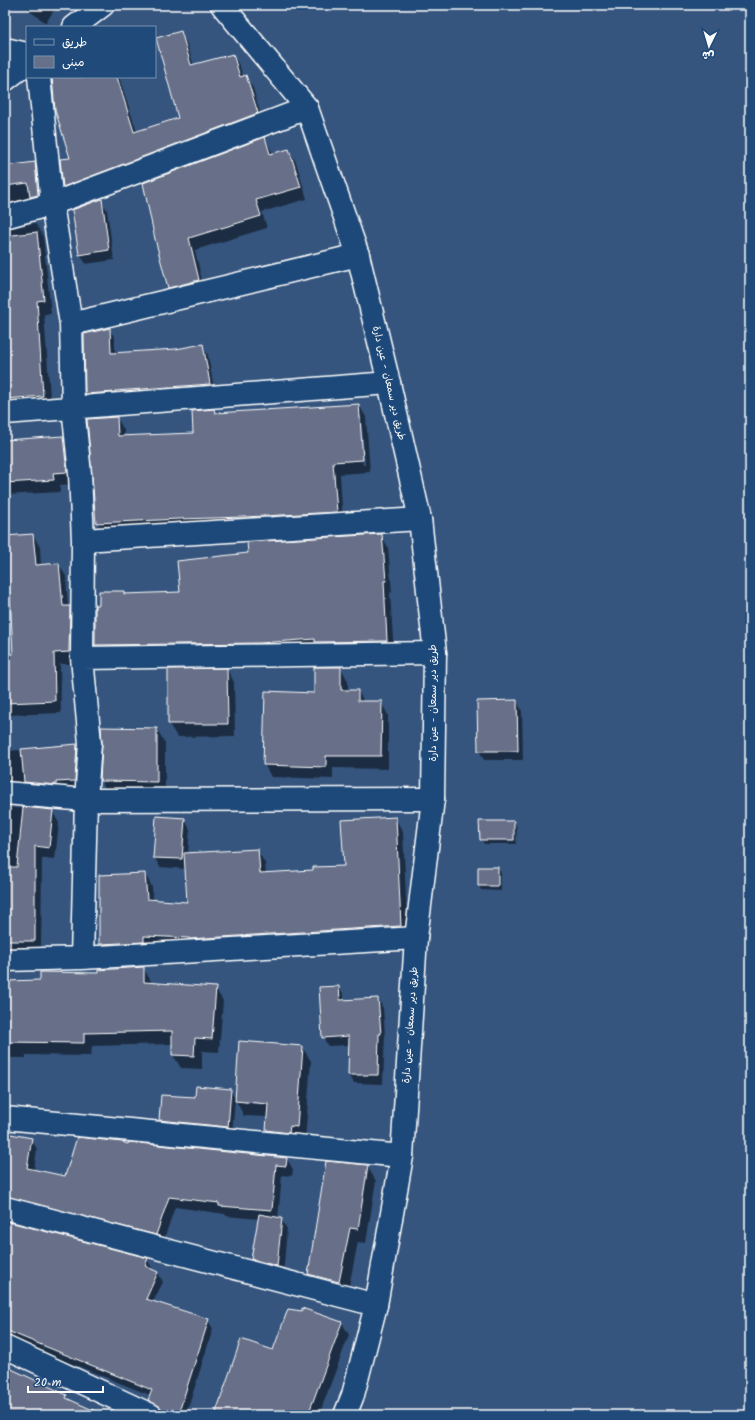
<svg xmlns="http://www.w3.org/2000/svg" width="755" height="1420" font-family="Kalam,'Playpen Sans Arabic',sans-serif">
  <style>
    .shadow { fill: #0007; fill-rule: evenodd }
    .building { fill: #677089; stroke: #fff }
    .lines { fill: none; stroke-linecap: round; stroke-linejoin: round }
    .minor-casing { stroke: #fff; stroke-width: 25 }
    .secondary-casing { stroke: #fff; stroke-width: 25 }
    .minor { stroke: #1f4a7a; stroke-width: 22 }
    .secondary { stroke: #1f4a7a; stroke-width: 22 }
    .labels { text-anchor: middle; dominant-baseline: central; stroke-width: 3.5; stroke-linejoin: round; paint-order: stroke }
    .street-label { font-size: 10px; fill: #fff; stroke: #1f4a7a }
  </style>
  <rect width="100%" height="100%" fill="#35557e"/>
  <filter id="ink" filterUnits="userSpaceOnUse"><feTurbulence type="fractalNoise" baseFrequency=".025" numOctaves="2"/><feDisplacementMap in="SourceGraphic" scale="8" xChannelSelector="R" yChannelSelector="G"/><feConvolveMatrix kernelMatrix="1 2 1 2 8 2 1 2 1" color-interpolation-filters="sRGB"/></filter>
  <g filter="url(#ink)">
    <!-- shadow -->
    <path class="shadow" d="M30 5H57L46 23 31 12 28 8Z
      M180 32 187 44 194 66 233 55 240 67 243 77 245 76 253 88 264 126 71 198 64 186 71 159 56 110 52 77H119L137 132 179 119Z
      M265 138 273 154 289 150 296 162 307 199 262 212 267 228 195 250 205 293 176 300 169 287 156 239Z
      M35 163 43 177 46 208 5 221V187H7L5 167Z
      M101 200 107 210 114 260 86 264 80 254Z
      M35 223 43 236 51 314H44L51 410 5 413V230Z
      M109 329 115 338V353L176 350 202 346 208 355 215 394 92 404 86 394Z
      M359 405 366 417 370 472 340 474 343 524 104 535 97 523 117 418 124 430V437L195 434 216 414ZM359 416H361L365 465H363Z
      M63 437 70 449 74 484 60 485V492L5 495V441Z
      M33 535 40 547 41 566 59 565 66 576 68 607 76 619V664H60L61 713 6 715 7 751 77 745 84 757 81 792 5 795V655H14L12 599 8 593 5 537Z
      M381 535 388 547 392 592 390 593 394 653 102 657 96 645V606L100 605 123 592 125 595 182 593 249 554Z
      M341 668 348 681V691H358L364 702H381L388 715V769L333 768V779L271 777 264 764Z
      M227 669 234 682 235 736 177 737 169 724Z
      M517 701 522 711 523 760H484L479 750Z
      M157 729 165 743V796L109 795 101 781Z
      M5 807 52 811 59 823 55 859 42 858 41 953 5 952Z
      M395 818 403 832 408 939 107 957 100 944V876L145 874 152 887 153 900 188 903 186 869 160 867 154 857 184 819 190 829 188 854 257 850 265 863 266 874 314 871 345 867Z
      M514 822 517 827 516 844H484L481 839Z
      M498 868 501 873V891L481 890 479 886Z
      M143 968 151 981V984L215 988 223 1001 219 1052 202 1051V1069L181 1068 173 1055V1044L92 1046 91 1056 26 1055V1058H5V982L41 981Z
      M339 987 344 995V1001L378 999 383 1008 385 1034 383 1084 354 1083 349 1075V1045L328 1046 323 1037Z
      M302 1047 311 1061 305 1141 276 1145 267 1130 268 1117 244 1116 235 1099 232 1135 164 1128 160 1120 196 1098 230 1090 236 1100ZM244 1101 273 1103V1105L244 1103Z
      M5 1134 31 1139 37 1149 34 1171 65 1177 129 1145 286 1158 293 1169 292 1176 282 1175 278 1219H281L287 1229 283 1276 257 1269 252 1259 259 1219 226 1216 225 1214 175 1207 162 1245 5 1208Z
      M367 1166 376 1181 366 1243 358 1242 347 1296 317 1289 309 1274Z
      M5 1222 147 1259 152 1268V1270L158 1273 163 1282 153 1302 208 1320 213 1329 186 1415H180L156 1404 152 1396 15 1341 5 1334Z
      M342 1323 349 1335 319 1415H216L273 1351Z"/>
    <!-- building -->
    <path class="building" d="M181 31 191 65 233 54 240 77 246 75 258 113 63 187 60 159 70 158 55 110 52 77H117L134 132 178 118 156 38Z
      M265 137 270 154 289 149 301 187 256 200 261 216 189 238 199 280 168 288 155 239 143 183Z
      M35 162 38 195 30 197 28 183 5 186V166Z
      M102 199 109 250 79 255 72 210Z
      M37 232 44 300 37 301 43 396 5 399V236Z
      M110 328 111 353 176 349 203 344 210 384 115 391 116 392 85 394 84 334Z
      M359 404 363 460 333 462 337 512 245 517 179 519 96 523 87 419 117 417 118 436 193 433 192 411 214 409 215 413Z
      M63 436 67 472 53 473 54 480 5 483V440Z
      M33 534 36 565 59 563 63 606H70L69 652 54 653 55 701 5 703V654H13L10 593H7L5 568V536Z
      M382 534 386 581H384L387 641 315 642V639L260 643 95 645V605H99V591H124V594L180 592 177 561 248 553 247 542Z
      M314 667H341V690H358V701H382L381 756H326V767L263 765 265 691 314 693Z
      M227 668 228 724H168V669Z
      M517 700 518 751H478L477 701Z
      M101 727 157 728V782L100 781 102 744Z
      M77 744 75 781 56 782V785L24 782 21 749Z
      M23 807 53 810 49 848 35 846V941H5V867H17Z
      M156 816 185 818 182 859 153 858Z
      M396 817 401 926 189 939V938L144 936V942L99 944V875L145 873 147 899 187 902 184 853 258 849 260 873 313 870V867L344 866 341 820Z
      M479 821H514V840H480Z
      M478 867H498V886H478Z
      M144 967V982L216 987 212 1039 195 1038 194 1056 172 1055V1031L84 1033V1043L5 1042V981L40 980V972L98 973V970Z
      M339 986 340 1000 378 998 381 1034H379L378 1075H348L349 1036 322 1038 319 987Z
      M239 1041 303 1046 297 1127 290 1126 289 1133 266 1130 268 1104 235 1101Z
      M196 1086 231 1089 228 1127 159 1120 161 1095 195 1097Z
      M5 1133 32 1138 27 1168 65 1176 77 1137 122 1142 128 1144 129 1142 287 1158 286 1166 276 1165 272 1210 219 1206V1203L169 1197 156 1235 5 1196Z
      M326 1161 368 1165 358 1229 350 1228 339 1282 308 1274Z
      M259 1214 282 1218 277 1266 251 1259Z
      M5 1221 148 1258 145 1266 158 1272 146 1299 209 1319 178 1415H163L161 1408 148 1400 152 1390 5 1330Z
      M302 1308 342 1322 308 1415H215L241 1339 273 1350 288 1309 302 1311Z
      M5 1366 67 1395 66 1398 104 1415H5Z"/>
    <g class="lines">
      <!-- minor casing -->
      <g class="minor-casing">
        <path id="minor" d="M74 27 103 5
          M5 49 27 54
          M39 77 52 204 71 324 73 407 80 474 83 540 82 658 90 743 86 800 82 958
          M5 80 27 63
          M5 217 52 204 307 108
          M71 324 358 255
          M5 413 389 383
          M83 540 420 519
          M82 658 435 653
          M5 793 86 800 433 799
          M5 960 82 958 416 938
          M5 1118 402 1156
          M5 1208 376 1305
          M5 1347 151 1415"/>
      </g>
      <!-- secondary casing -->
      <g class="secondary-casing">
        <path id="secondary" d="M222 5 307 108 358 255 389 383 420 519 435 653 433 799 416 938 402 1156 376 1305 353 1395 345 1415"/>
      </g>
      <!-- minor -->
      <use href="#minor" class="minor"/>
      <!-- secondary -->
      <use href="#secondary" class="secondary"/>
    </g>
  </g>
  <g class="labels">
    <!-- street labels -->
    <g class="street-label">
      <text transform="translate(389 383) rotate(77)">طريق دير سمعان - عين دارة</text>
      <text transform="translate(433 703) rotate(-90)">طريق دير سمعان - عين دارة</text>
      <text transform="translate(410 1025) rotate(-86)">طريق دير سمعان - عين دارة</text>
    </g>
  </g>
  <!-- margin -->
  <rect width="755" height="1420" fill="none" stroke="#1f4a7a" stroke-width="20"/>
  <rect x="10" y="10" width="735" height="1400" fill="none" stroke="#fff" stroke-width="1.5" filter="url(#ink)"/>
  <!-- legend -->
  <rect x="26" y="26" width="130" height="52" fill="#1f4a7a" stroke="#7992af"/>
  <rect x="34" y="39" width="20" height="6" fill="#1f4a7a" stroke="#7992af"/>
  <text x="62" y="46" font-size="12" fill="#ffffff">طريق</text>
  <rect x="34" y="56" width="20" height="12" fill="#677089" stroke="#7992af"/>
  <text x="62" y="66" font-size="12" fill="#ffffff">مبنى</text>
  <!-- north arrow -->
  <g transform="translate(709 46) rotate(185)" stroke="#1f4a7a" stroke-width="3" paint-order="stroke">
  <path d="M0-3L7 15L0 10L-7 15Z" fill="#ffffff"/>
  <text y="-6" font-size="11" font-weight="bold" text-anchor="middle" fill="#ffffff">ش</text>
  </g>
  <!-- scale -->
  <path d="M28 1386v6h75v-6" fill="none" stroke="#ffffff" stroke-width="2"/>
  <text x="34" y="1386" font-size="12" fill="#ffffff" stroke="#1f4a7a" stroke-width="3" paint-order="stroke">20 m</text>
</svg>
